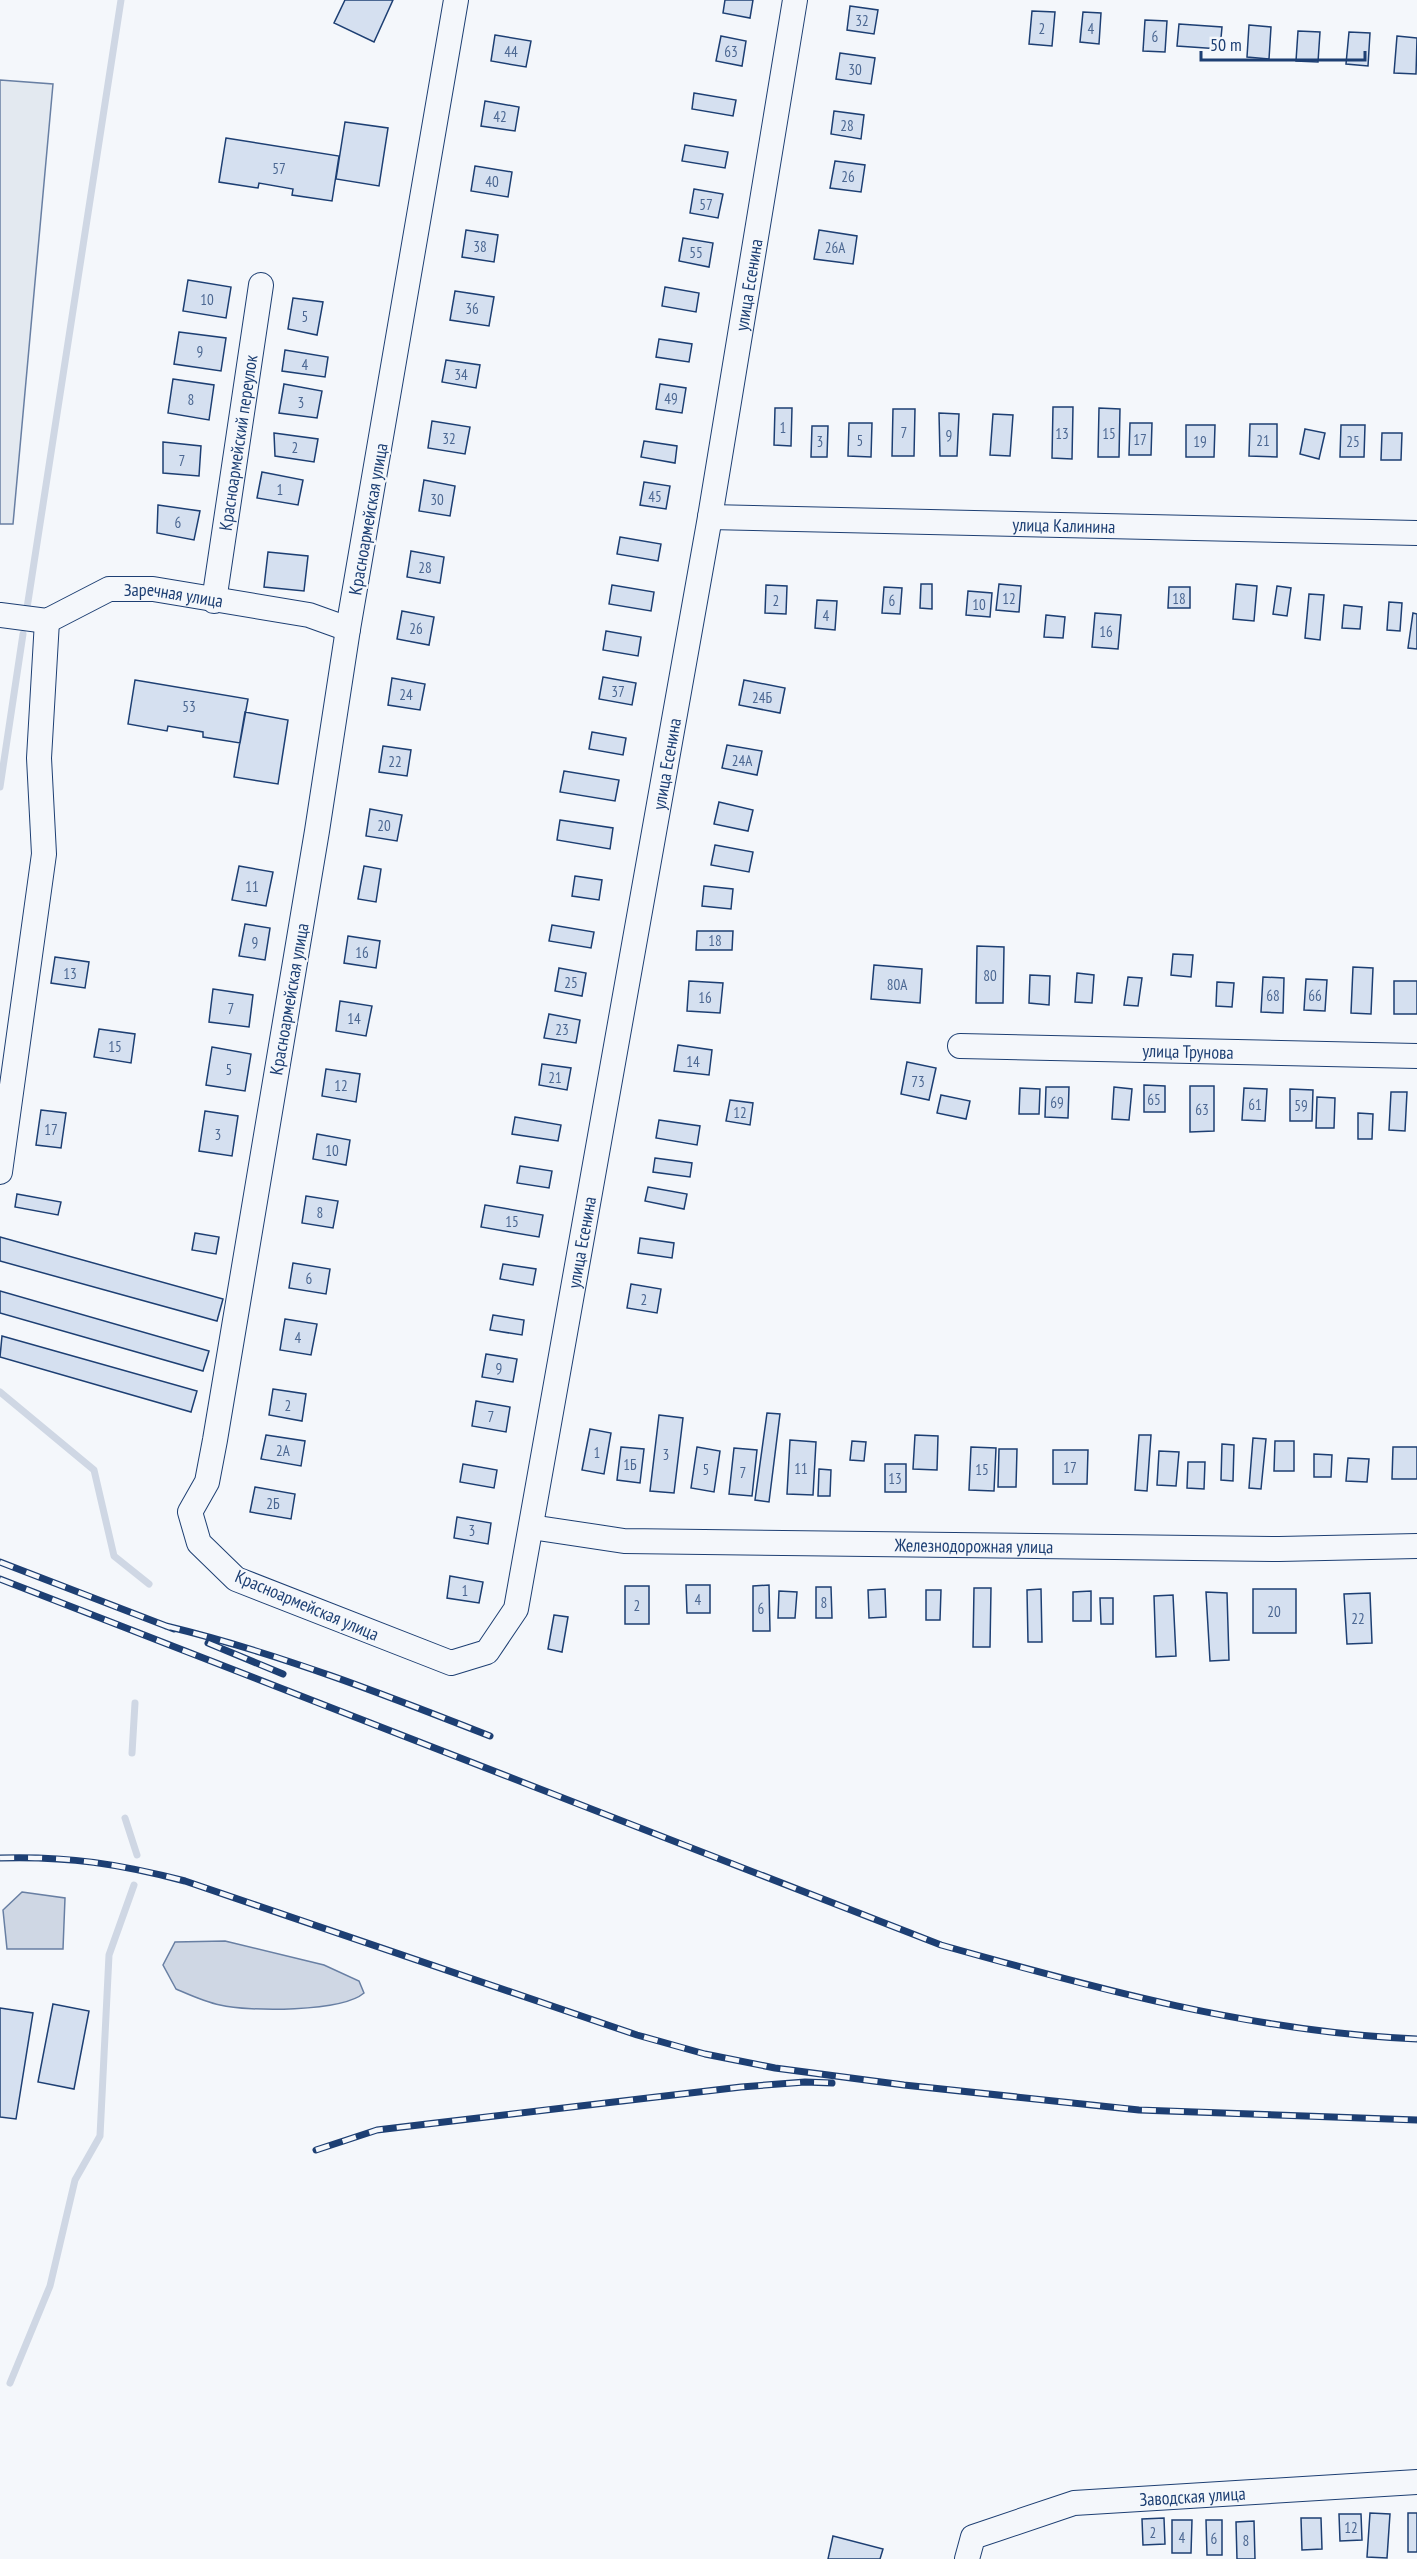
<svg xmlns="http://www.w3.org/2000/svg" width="1417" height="2559" font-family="'PT Sans Narrow',sans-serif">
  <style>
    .green { fill: #e3e9f0; stroke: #687fa3; stroke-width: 1.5 }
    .water { fill: #cfd7e4; stroke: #687fa3; stroke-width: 1.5 }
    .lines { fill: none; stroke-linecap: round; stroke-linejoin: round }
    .stream { stroke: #cfd7e4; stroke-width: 7 }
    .building { fill: #d5e0f0; stroke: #1d3f73; stroke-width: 1.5 }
    .minor-casing { stroke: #1d3f73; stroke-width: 26 }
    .minor { stroke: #f4f7fb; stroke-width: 24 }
    .rail-casing { stroke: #1d3f73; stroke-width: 7 }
    .rail { stroke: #f4f7fb; stroke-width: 4.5; stroke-dasharray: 14; stroke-linecap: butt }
    .labels { text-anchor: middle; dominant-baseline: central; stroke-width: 4.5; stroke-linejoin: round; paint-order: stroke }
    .number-label { font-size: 15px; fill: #4b6792 }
    .street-label { font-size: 18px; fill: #1d3f73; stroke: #f4f7fb }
  </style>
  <rect width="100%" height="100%" fill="#f4f7fb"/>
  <!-- green -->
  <path class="green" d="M0 80 53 84 13 524H0Z"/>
  <!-- water -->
  <path class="water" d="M22 1892 65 1898 63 1949H7L3 1910Z
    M225 1941 324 1965 359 1981 364 1993C342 2012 249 2012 220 2005 205 2002 190 1995 176 1989L163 1965 175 1942Z"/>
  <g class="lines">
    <!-- stream -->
    <path class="stream" d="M27 608 121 0
      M0 787 23 634
      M0 1392 94 1470 114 1556 149 1584
      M132 1753 135 1703
      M125 1818 137 1855
      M10 2383 50 2286 75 2180 100 2136 109 1955 134 1885"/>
  </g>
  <!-- building -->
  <path class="building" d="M345 0H393L374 42 334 23Z
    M725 0H753L750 18 723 13Z
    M850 6 878 10 874 34 847 30Z
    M1032 11 1055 12 1052 46 1029 44Z
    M1083 12 1101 13 1099 44 1080 42Z
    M1145 20 1167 21 1165 52 1143 51Z
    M1179 24 1222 27 1220 49 1177 46Z
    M1249 25 1271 27 1269 59 1247 57Z
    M1298 31 1320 32 1318 62 1296 61Z
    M1349 32 1370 33 1368 66 1346 64Z
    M495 35 531 41 526 67 491 61Z
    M721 36 746 41 742 66 716 61Z
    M1397 36 1417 38 1416 74 1394 73Z
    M840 53 875 58 871 84 836 79Z
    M694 93 736 100 733 116 692 109Z
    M485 101 519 107 515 131 481 126Z
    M834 111 864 115 861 139 831 134Z
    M345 122 388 128 379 186 336 179Z
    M226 138 339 156 332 201 292 195 293 189 259 183 258 188 219 182Z
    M685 145 728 152 725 168 682 161Z
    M835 161 865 165 861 192 830 188Z
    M475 166 512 172 508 197 471 191Z
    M694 189 723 194 718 218 690 213Z
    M466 230 498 235 494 262 462 257Z
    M819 230 857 236 853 264 814 259Z
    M683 238 713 243 709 267 679 261Z
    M188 280 231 287 226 318 183 311Z
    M665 287 699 293 696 312 662 306Z
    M455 291 494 297 489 326 450 320Z
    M293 298 323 302 317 335 288 329Z
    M179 332 226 338 221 371 174 364Z
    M659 339 692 344 689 362 656 357Z
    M285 350 328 357 325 377 282 371Z
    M446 360 480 365 476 388 442 382Z
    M173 379 214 385 209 420 168 413Z
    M284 384 322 391 317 418 279 413Z
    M660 384 686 388 682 413 656 409Z
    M1053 407H1073L1072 459 1052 458Z
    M775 408H792L791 446 774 445Z
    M1099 408 1120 409 1119 457H1098Z
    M893 409H915L914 456H892Z
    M939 413 959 414 957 456H940Z
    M993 414 1013 415 1010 456 990 455Z
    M432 421 470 427 465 454 428 448Z
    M849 423H872L871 457 848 456Z
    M1130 423H1152L1151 455H1129Z
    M1250 424H1277V457L1249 456Z
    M1186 425H1215L1214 457H1186Z
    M1341 425H1365L1364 457H1340Z
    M812 426H828L827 457H811Z
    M1305 429 1325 433 1319 459 1300 454Z
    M274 433 318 439 314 462 275 456Z
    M1382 433H1402L1401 460H1381Z
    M644 441 677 446 675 463 641 457Z
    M163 442 201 446 199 476 163 473Z
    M262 472 303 480 298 505 257 498Z
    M424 480 455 486 450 516 419 511Z
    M644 482 670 486 666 509 640 505Z
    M158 505 200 511 194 540 157 533Z
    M620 537 661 544 658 561 617 554Z
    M411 551 444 557 440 583 407 577Z
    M268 552 308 556 304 591 264 587Z
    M921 584H932V609L920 608Z
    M999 584 1021 586 1019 612 996 610Z
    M1236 584 1257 586 1254 621 1233 619Z
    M612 585 654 592 651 611 609 604Z
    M766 585 787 586 786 614 765 613Z
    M1277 586 1291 588 1287 616 1273 614Z
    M884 587 902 588 900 614 882 613Z
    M1169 587H1190V608H1168Z
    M968 591 992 593 990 617 966 615Z
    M1309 594 1324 595 1320 640 1305 638Z
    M817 600 837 601 835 630 815 628Z
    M1389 602 1402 603 1400 631 1387 630Z
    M1344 605 1362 607 1360 629 1342 628Z
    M402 611 434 617 429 645 397 639Z
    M1095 613 1121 615 1118 649 1092 647Z
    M1413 613 1417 614V649L1408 648Z
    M1046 615 1065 617 1063 638 1044 637Z
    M606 631 641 637 638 656 603 650Z
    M603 677 636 683 632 705 599 699Z
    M392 678 425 684 420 710 388 705Z
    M135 680 248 699 240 743 203 737V732L168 726 167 731 128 724Z
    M744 680 785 688 780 713 739 705Z
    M245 712 288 720 278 784 234 777Z
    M592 732 626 738 623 755 589 749Z
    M727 745 762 751 757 775 722 768Z
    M383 746 411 750 407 776 379 772Z
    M564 771 619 780 615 801 560 792Z
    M719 802 753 810 748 831 714 824Z
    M370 809 402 815 397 841 366 836Z
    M560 820 613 828 610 849 557 840Z
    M715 845 753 852 749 872 711 865Z
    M239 866 273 872 266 906 232 900Z
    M364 866 381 869 376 902 358 899Z
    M575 876 602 880 599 900 572 896Z
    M704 886 733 889 731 909 702 906Z
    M245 924 270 928 265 960 239 956Z
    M552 925 594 932 591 948 549 941Z
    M697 931H733L732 950H696Z
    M348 936 380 941 376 968 344 963Z
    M977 946 1004 947 1003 1003H976Z
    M1173 954 1193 955 1191 977 1171 975Z
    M55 957 89 962 85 988 51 983Z
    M874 965 922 969 920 1003 871 999Z
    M1353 967 1373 968 1371 1014 1351 1013Z
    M559 968 586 973 582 996 555 991Z
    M1077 973 1094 975 1092 1003 1075 1002Z
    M1030 975 1050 976 1049 1005 1029 1003Z
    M1128 977 1142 978 1138 1006 1124 1005Z
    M1263 977 1284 978 1283 1013 1261 1012Z
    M1306 979 1327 980 1325 1011 1304 1010Z
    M689 981 723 983 720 1013 687 1011Z
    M1394 981H1417V1014H1394Z
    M1217 982 1234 983 1232 1007 1216 1006Z
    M213 989 253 995 249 1027 209 1022Z
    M340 1001 372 1006 366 1036 336 1031Z
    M549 1014 580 1020 576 1043 544 1038Z
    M99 1029 135 1034 131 1063 94 1057Z
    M678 1045 712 1050 709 1075 674 1071Z
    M212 1047 251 1054 245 1091 206 1085Z
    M907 1062 936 1068 929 1100 901 1094Z
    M542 1064 571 1068 567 1090 539 1085Z
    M326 1069 360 1074 356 1102 322 1096Z
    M1144 1085 1165 1086V1112H1144Z
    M1190 1086H1214V1131L1190 1132Z
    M1046 1087H1069L1068 1118 1045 1117Z
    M1114 1087 1132 1089 1129 1120 1112 1119Z
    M1020 1088 1040 1089 1039 1114H1019Z
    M1244 1088 1267 1089 1265 1121 1242 1120Z
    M1290 1089 1313 1090 1312 1121H1290Z
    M1391 1092H1407L1405 1131 1389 1130Z
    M941 1095 970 1101 966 1119 937 1113Z
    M1317 1097 1335 1098 1334 1128H1316Z
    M730 1100 753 1103 750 1125 726 1121Z
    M41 1110 66 1113 61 1148 36 1145Z
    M205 1111 238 1116 232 1156 199 1151Z
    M1358 1113 1373 1114 1372 1139H1358Z
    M515 1117 561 1125 558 1141 512 1134Z
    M659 1120 700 1126 697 1145 656 1138Z
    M317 1134 350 1140 346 1165 313 1159Z
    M655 1158 692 1163 690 1177 653 1172Z
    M520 1166 552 1171 549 1188 517 1183Z
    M648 1187 687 1194 684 1209 645 1201Z
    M17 1194 61 1202 58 1215 15 1207Z
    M306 1196 338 1201 333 1228 302 1223Z
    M485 1205 543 1215 539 1237 481 1227Z
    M195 1233 219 1237 216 1254 192 1250Z
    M0 1237 223 1299 217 1321 0 1261Z
    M640 1238 674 1243 672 1258 638 1253Z
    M293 1263 330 1269 326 1294 289 1288Z
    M503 1264 536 1269 533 1285 500 1279Z
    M631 1284 661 1289 657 1313 627 1308Z
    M0 1291 209 1351 203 1371 0 1313Z
    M493 1315 524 1320 522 1335 490 1330Z
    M285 1319 317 1324 311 1355 280 1350Z
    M2 1336 197 1391 191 1412 0 1357Z
    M486 1354 517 1359 513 1382 482 1377Z
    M273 1389 306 1394 302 1421 269 1415Z
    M476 1401 510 1407 506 1432 472 1426Z
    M767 1413 780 1414 769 1502 755 1500Z
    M659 1415 683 1418 674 1493 650 1491Z
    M590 1429 611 1433 604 1474 582 1470Z
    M266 1435 305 1441 301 1466 261 1459Z
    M915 1435 938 1436 937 1470 913 1469Z
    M1139 1435H1151L1147 1491 1135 1490Z
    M1253 1438 1266 1439 1261 1489 1249 1488Z
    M790 1440 816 1442 813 1495 787 1494Z
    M852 1441 866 1442 864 1461 850 1460Z
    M1275 1441H1294V1471H1274Z
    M1222 1444 1234 1445 1233 1481 1221 1480Z
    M621 1447 644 1449 640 1483 617 1480Z
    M697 1447 720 1451 714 1492 691 1488Z
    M971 1447 996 1448 994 1491 969 1490Z
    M1393 1447H1417V1479H1392Z
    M734 1448 757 1450 752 1496 729 1494Z
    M999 1449H1017L1016 1487H998Z
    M1053 1450H1088L1087 1484H1053Z
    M1159 1451 1179 1452 1176 1486 1157 1485Z
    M1314 1454 1332 1455 1331 1477H1314Z
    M1348 1458 1369 1459 1367 1482 1346 1481Z
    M1188 1462H1205L1204 1489 1187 1488Z
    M463 1464 497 1470 494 1488 460 1482Z
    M885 1464H906V1492H885Z
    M819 1469 831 1470 830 1496H818Z
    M255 1487 295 1494 291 1519 250 1512Z
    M457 1517 491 1523 488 1544 454 1538Z
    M450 1576 483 1582 479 1603 447 1598Z
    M686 1585H710V1613H687Z
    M769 1585 770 1631H753V1586Z
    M625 1586H649V1624H625Z
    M816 1587H831L832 1618H816Z
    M974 1588H991L990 1647H973Z
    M885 1589 886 1617 869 1618 868 1590Z
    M1041 1589 1042 1642H1028L1027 1590Z
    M1253 1589H1296V1633H1253Z
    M926 1590H941L940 1620H926Z
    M779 1591 797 1592 795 1618H778Z
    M1091 1591V1621H1073V1592Z
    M1206 1592 1227 1593 1229 1660 1210 1661Z
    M1370 1593 1372 1643 1347 1644 1344 1594Z
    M1173 1595 1176 1656 1156 1657 1154 1596Z
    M1100 1598H1113V1624H1101Z
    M554 1615 568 1617 562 1652 548 1649Z
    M53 2004 89 2011 74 2089 38 2082Z
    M0 2008 33 2013 16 2119 0 2117Z
    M1370 2513 1390 2514 1387 2558 1367 2557Z
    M1408 2513H1417V2552H1408Z
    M1339 2514H1361L1362 2540 1340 2541Z
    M1164 2518 1165 2544 1143 2545 1142 2519Z
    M1301 2518H1321L1322 2549 1302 2550Z
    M1172 2520H1192L1191 2553H1172Z
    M1206 2520H1222V2555H1207Z
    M1254 2521 1255 2559H1237L1236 2522Z
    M833 2536 883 2549 880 2559H828Z"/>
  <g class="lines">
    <!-- minor casing -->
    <g class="minor-casing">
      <g id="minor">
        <path id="s1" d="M456 0 348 629 317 831 215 1440 207 1482 190 1512 199 1543 236 1579 451 1663 487 1652 516 1609 710 517 795 0"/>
        <path id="s2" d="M710 517 1417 533"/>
        <path id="s3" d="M214 601 261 285"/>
        <path id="s4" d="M0 615 47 621 109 589H153L309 615 348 629"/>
        <path id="s5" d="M960 1046 1417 1056"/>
        <path d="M0 1172 44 854 39 758 47 621"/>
        <path id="s6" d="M531 1527 624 1541 1279 1549 1417 1546"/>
        <path id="s7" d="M967 2559 973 2537 1074 2503 1417 2482"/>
      </g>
    </g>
    <!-- minor -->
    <use href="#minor" class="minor"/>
    <!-- rail casing -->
    <g class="rail-casing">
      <path id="rail" d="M0 1562 174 1629
        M0 1579 941 1945C1098 1989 1254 2032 1417 2039
        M166 1626C278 1653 383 1694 490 1736
        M208 1643 283 1674
        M0 1858C68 1856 120 1864 185 1881L637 2035 705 2054 775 2068 904 2085 1139 2110 1417 2120
        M316 2150 377 2130 427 2124 741 2087 805 2082 832 2083"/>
    </g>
    <!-- rail -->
    <use href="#rail" class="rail"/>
  </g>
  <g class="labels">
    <!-- number labels -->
    <g class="number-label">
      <text x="862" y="20">32</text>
      <text x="1042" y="28">2</text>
      <text x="1091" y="28">4</text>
      <text x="1155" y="36">6</text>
      <text x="511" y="51">44</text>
      <text x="731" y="51">63</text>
      <text x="855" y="69">30</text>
      <text x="500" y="116">42</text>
      <text x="847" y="125">28</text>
      <text x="279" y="168">57</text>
      <text x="848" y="176">26</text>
      <text x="492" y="181">40</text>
      <text x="706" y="204">57</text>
      <text x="480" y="246">38</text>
      <text x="835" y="247">26А</text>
      <text x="696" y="252">55</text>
      <text x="207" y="299">10</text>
      <text x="472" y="308">36</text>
      <text x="305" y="316">5</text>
      <text x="200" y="351">9</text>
      <text x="305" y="364">4</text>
      <text x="461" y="374">34</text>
      <text x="671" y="398">49</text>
      <text x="191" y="399">8</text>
      <text x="301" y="402">3</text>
      <text x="783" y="427">1</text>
      <text x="904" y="432">7</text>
      <text x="1062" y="433">13</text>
      <text x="1109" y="433">15</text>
      <text x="949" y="435">9</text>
      <text x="449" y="438">32</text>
      <text x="1140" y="439">17</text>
      <text x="860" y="440">5</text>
      <text x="1263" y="440">21</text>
      <text x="820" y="441">3</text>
      <text x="1200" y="441">19</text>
      <text x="1353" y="441">25</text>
      <text x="295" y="447">2</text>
      <text x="182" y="460">7</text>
      <text x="280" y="489">1</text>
      <text x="655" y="496">45</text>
      <text x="437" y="499">30</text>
      <text x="178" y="522">6</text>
      <text x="425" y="567">28</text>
      <text x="1009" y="598">12</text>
      <text x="1179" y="598">18</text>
      <text x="776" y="600">2</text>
      <text x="892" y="600">6</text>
      <text x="979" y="604">10</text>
      <text x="826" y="615">4</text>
      <text x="416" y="628">26</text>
      <text x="1106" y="631">16</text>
      <text x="618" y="691">37</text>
      <text x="406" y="694">24</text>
      <text x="762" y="697">24Б</text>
      <text x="189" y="706">53</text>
      <text x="742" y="760">24А</text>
      <text x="395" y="761">22</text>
      <text x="384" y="825">20</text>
      <text x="252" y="886">11</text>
      <text x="715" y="940">18</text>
      <text x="255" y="942">9</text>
      <text x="362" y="952">16</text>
      <text x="70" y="973">13</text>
      <text x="990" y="975">80</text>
      <text x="571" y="982">25</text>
      <text x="897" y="984">80А</text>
      <text x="1273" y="995">68</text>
      <text x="1315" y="995">66</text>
      <text x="705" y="997">16</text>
      <text x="231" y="1008">7</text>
      <text x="354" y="1018">14</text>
      <text x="562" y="1029">23</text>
      <text x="115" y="1046">15</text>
      <text x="693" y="1061">14</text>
      <text x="229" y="1069">5</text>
      <text x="555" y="1077">21</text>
      <text x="918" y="1081">73</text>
      <text x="341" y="1085">12</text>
      <text x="1154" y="1099">65</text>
      <text x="1057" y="1102">69</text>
      <text x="1255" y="1104">61</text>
      <text x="1301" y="1105">59</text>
      <text x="1202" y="1109">63</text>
      <text x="740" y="1112">12</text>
      <text x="51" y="1129">17</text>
      <text x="218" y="1134">3</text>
      <text x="332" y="1150">10</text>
      <text x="320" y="1212">8</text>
      <text x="512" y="1221">15</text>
      <text x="309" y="1278">6</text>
      <text x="644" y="1299">2</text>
      <text x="298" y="1337">4</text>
      <text x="499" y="1368">9</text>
      <text x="288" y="1405">2</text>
      <text x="491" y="1416">7</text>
      <text x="283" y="1450">2А</text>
      <text x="597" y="1452">1</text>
      <text x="666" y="1454">3</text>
      <text x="630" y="1464">1Б</text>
      <text x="1070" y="1467">17</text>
      <text x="801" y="1468">11</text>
      <text x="706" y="1469">5</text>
      <text x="982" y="1469">15</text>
      <text x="743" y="1472">7</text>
      <text x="895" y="1478">13</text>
      <text x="273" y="1503">2Б</text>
      <text x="472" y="1530">3</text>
      <text x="465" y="1590">1</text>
      <text x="698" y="1599">4</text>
      <text x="824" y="1602">8</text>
      <text x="637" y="1605">2</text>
      <text x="761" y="1608">6</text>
      <text x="1274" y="1611">20</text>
      <text x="1358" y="1618">22</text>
      <text x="1351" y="2527">12</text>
      <text x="1153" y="2532">2</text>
      <text x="1182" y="2537">4</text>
      <text x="1214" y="2538">6</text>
      <text x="1246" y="2540">8</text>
    </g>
    <!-- street labels -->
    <g class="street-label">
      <text stroke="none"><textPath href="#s1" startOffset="3286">улица Есенина</textPath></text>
      <text stroke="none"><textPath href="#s3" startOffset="160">Красноармейский переулок</textPath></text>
      <text transform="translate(368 519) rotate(-80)">Красноармейская улица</text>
      <text stroke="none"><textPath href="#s2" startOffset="354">улица Калинина</textPath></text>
      <text stroke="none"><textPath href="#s4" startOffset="182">Заречная улица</textPath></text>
      <text stroke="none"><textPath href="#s1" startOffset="2800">улица Есенина</textPath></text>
      <text transform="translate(289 999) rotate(-80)">Красноармейская улица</text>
      <text stroke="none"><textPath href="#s5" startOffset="228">улица Трунова</textPath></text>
      <text stroke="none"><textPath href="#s1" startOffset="2314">улица Есенина</textPath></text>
      <text stroke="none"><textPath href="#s6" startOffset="444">Железнодорожная улица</textPath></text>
      <text transform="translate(307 1605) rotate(23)">Красноармейская улица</text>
      <text stroke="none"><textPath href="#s7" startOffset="248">Заводская улица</textPath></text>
    </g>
  </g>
  <!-- scale -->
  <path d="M1201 51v9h164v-9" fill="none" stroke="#1d3f73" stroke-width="3"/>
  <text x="1210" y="51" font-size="18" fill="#1d3f73" stroke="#f4f7fb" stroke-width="4.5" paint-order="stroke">50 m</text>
</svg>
